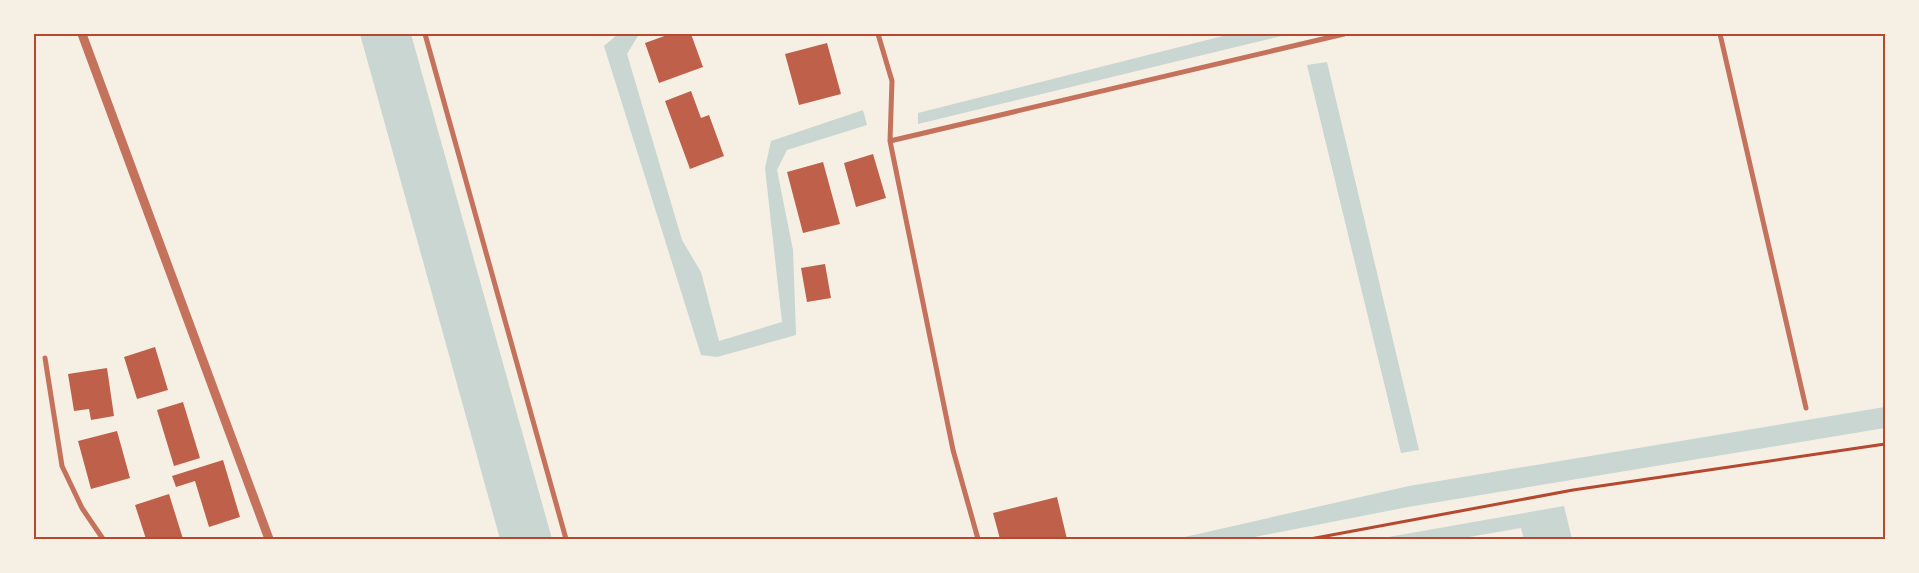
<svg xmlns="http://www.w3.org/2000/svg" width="1919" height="573" font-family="'PT Sans Narrow',sans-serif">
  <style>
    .water { fill: #c9d6d2 }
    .building { fill: #bf614a }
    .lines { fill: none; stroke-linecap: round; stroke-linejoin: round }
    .path { stroke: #b5482f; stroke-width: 3 }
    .minor { stroke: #c5725c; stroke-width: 5 }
    .tertiary { stroke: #c5725c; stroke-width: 9 }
    .neatline { fill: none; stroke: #b5482f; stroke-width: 2 }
  </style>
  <rect width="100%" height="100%" fill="#f6efe4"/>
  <!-- water -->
  <path class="water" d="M360 34H411L552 539H500Z
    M618 34H639L627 54 682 240 701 272 719 341 782 322 765 168 771 141 863 110 867 125 787 150 777 170 793 250 796 335 717 357 701 355 604 46Z
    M1231 34H1290L918 124V113Z
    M1327 62 1419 450 1401 453 1307 65Z
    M1885 407V428L1408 507 1244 539H1176L1409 486Z
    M1564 506 1572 539H1524L1521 528 1457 539H1377Z"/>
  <!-- building -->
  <path class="building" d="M670 34H691L703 67 659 83 645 43Z
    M827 43 841 94 799 105 785 54Z
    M691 91 701 118 709 115 724 156 690 169 665 101Z
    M873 154 886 198 856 207 844 163Z
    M823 162 840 224 803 233 787 172Z
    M825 264 831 298 807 302 801 268Z
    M155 347 168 390 137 399 124 357Z
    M107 368 114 416 91 420 89 409 74 411 68 374Z
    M183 402 200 458 174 466 157 410Z
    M117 431 130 478 91 489 78 441Z
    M223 460 240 517 209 527 195 481 176 487 172 476Z
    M169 494 183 539H146L135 505Z
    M1057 497 1067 539H1000L993 513Z"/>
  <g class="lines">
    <!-- path -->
    <path class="path" d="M1310 539 1573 490 1885 444"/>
    <!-- minor -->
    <path class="minor" d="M425 34 566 539
      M878 34 892 81 890 141 953 450 978 539
      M1720 34 1806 408
      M890 141 1344 34
      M45 358 62 466 82 508 103 539"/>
    <!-- tertiary -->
    <path class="tertiary" d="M82 34 269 539"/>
  </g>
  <!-- border -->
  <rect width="1919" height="573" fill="none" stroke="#f6efe4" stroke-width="70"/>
  <rect x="35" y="35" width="1849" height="503" class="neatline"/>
</svg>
